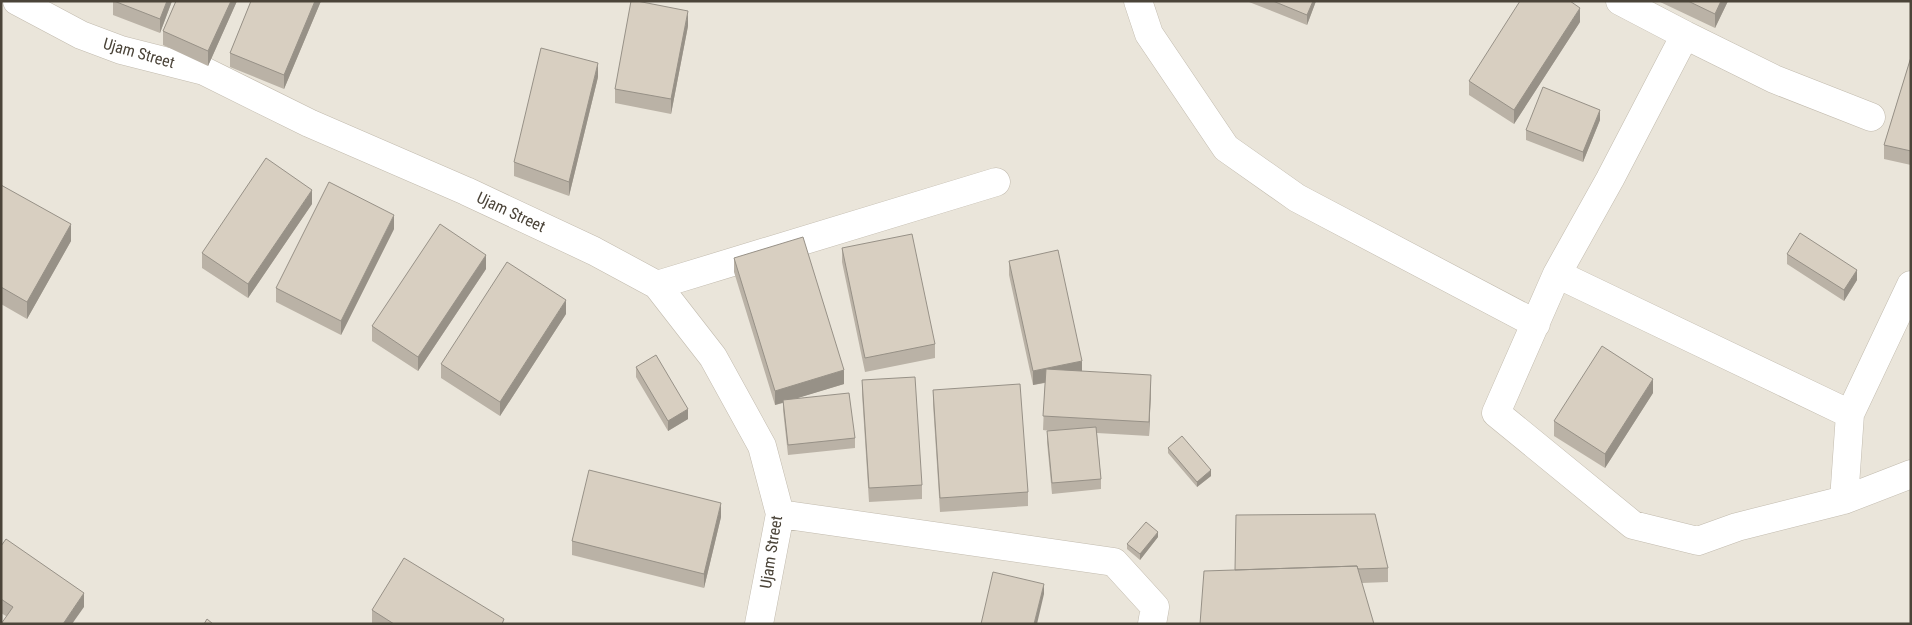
<svg xmlns="http://www.w3.org/2000/svg" width="1912" height="625" font-family="'Roboto Condensed',sans-serif">
  <style>
    .residential { fill: #eae5da }
    .lines { fill: none; stroke-linecap: round; stroke-linejoin: round }
    .street-casing { stroke: #c2bbae; stroke-width: 29 }
    .street { stroke: #fff; stroke-width: 28 }
    .wall { fill: #bab2a6 }
    .shaded-wall { fill: #979187 }
    .building { fill: #d8cfc1; stroke: #979187 }
    .labels { text-anchor: middle; dominant-baseline: central; stroke-width: 4; stroke-linejoin: round; paint-order: stroke }
    .street-label { font-size: 16px; fill: #4b4439; stroke: #fff }
  </style>
  <rect width="100%" height="100%" fill="#f6f3ec"/>
  <!-- residential -->
  <path class="residential" d="M1 1H1911V624H1Z"/>
  <g class="lines">
    <!-- street casing -->
    <g class="street-casing">
      <path id="street" d="M17 1 81 35 121 50 204 71 309 123 466 191 594 251 657 285 713 357 762 446 780 514 759 624
        M1138 1 1149 34 1226 148 1297 198 1536 324
        M1620 1 1685 35
        M1871 117 1774 79 1685 35 1610 179 1557 274 1496 413 1633 525 1698 541 1737 527 1844 500 1911 474
        M1557 274 1850 414 1911 285
        M657 285 996 182
        M1844 500 1850 414
        M780 514 1114 562 1155 607 1152 624"/>
    </g>
    <!-- street -->
    <use href="#street" class="street"/>
  </g>
  <!-- wall -->
  <path class="wall" d="M113 1H172L160 33 113 15Z
    M176 1H237L208 66 163 45V31Z
    M251 1H321L284 89 230 67V53Z
    M1249 1H1316L1307 25 1249 2Z
    M1658 1H1728L1715 28Z
    M1580 22 1514 124 1469 95V81Z
    M688 26 671 114 615 103V89Z
    M1911 57V165L1884 159V145Z
    M598 77 569 196 514 176V162Z
    M1600 120 1583 162 1526 140V130Z
    M1 185 71 241 27 319 1 304Z
    M312 204 248 298 202 268V253Z
    M394 229 341 335 276 302V288Z
    M842 248 935 344V358L865 372 842 262Z
    M1787 254 1857 280 1844 301 1787 264Z
    M734 258 844 384 797 398 855 438V448L788 455 783 410V403L775 405 734 272Z
    M1009 261 1082 371 1151 390 1149 436 1097 433 1101 479V489L1052 494 1047 442V431H1051L1043 430 1045 383 1033 385 1009 275Z
    M486 269 418 371 372 341V326Z
    M566 314 500 416 441 378V364Z
    M636 367 688 419 668 431 636 377Z
    M862 380 922 485V499L869 502 862 394Z
    M933 390 1028 492V506L940 512 933 404Z
    M1653 393 1605 468 1554 436V421Z
    M1168 448 1211 476 1197 487 1168 453Z
    M721 517 704 588 572 555V541Z
    M1158 537 1140 560 1127 549V544Z
    M1 546 84 607 6 616 1 613Z
    M1388 568V582L1362 583 1235 570Z
    M372 610 504 624H372Z"/>
  <!-- shaded-wall -->
  <path class="shaded-wall" d="M167 1H172L160 33V19Z
    M231 1H237L208 66V51Z
    M315 1H321L284 89V75Z
    M1313 1H1316L1307 25V15Z
    M1721 1H1728L1715 28V14Z
    M1580 8V22L1514 124V110Z
    M688 11V26L671 114V99Z
    M598 63V77L569 196V182Z
    M1600 110V120L1583 162V152Z
    M312 190V204L248 298V284Z
    M394 215V229L341 335V321Z
    M71 224V241L27 319V302Z
    M486 255V269L418 371V357Z
    M1857 270V280L1844 301V290Z
    M566 300V314L500 416V402Z
    M1082 361V375L1033 385V371Z
    M844 370V384L775 405V391Z
    M1151 375V390L1149 436V422Z
    M1653 379V393L1605 468V454Z
    M688 409V419L668 431V421Z
    M1211 470V476L1197 487V482Z
    M721 503V517L704 588V574Z
    M1158 532V537L1140 560V554Z
    M1044 584V594L1037 624H1034Z
    M84 593V607L72 624H63Z"/>
  <!-- building -->
  <path class="building" d="M114 1H167L160 19Z
    M176 1H231L208 51 163 31Z
    M251 1H315L284 75 230 53Z
    M631 1H637L688 11 671 99 615 89Z
    M1273 1H1313L1307 15Z
    M1520 1H1570L1580 8 1514 110 1469 81Z
    M1688 1H1721L1715 14Z
    M541 48 598 63 569 182 514 162Z
    M1911 57V151L1884 145Z
    M1543 87 1600 110 1583 152 1526 130Z
    M266 158 312 190 248 284 202 253Z
    M329 182 394 215 341 321 276 288Z
    M1 185 71 224 27 302 1 287Z
    M440 224 486 255 418 357 372 326Z
    M1800 233 1857 270 1844 290 1787 254Z
    M912 234 935 344 865 358 842 248Z
    M803 237 844 370 775 391 734 258Z
    M1058 250 1082 361 1033 371 1009 261Z
    M507 262 566 300 500 402 441 364Z
    M1602 346 1653 379 1605 454 1554 421Z
    M656 355 688 409 668 421 636 367Z
    M1046 369 1151 375 1149 422 1043 416Z
    M915 377 922 485 869 488 862 380Z
    M1020 384 1028 492 940 498 933 390Z
    M849 393 855 438 788 445 783 400Z
    M1096 427 1101 479 1052 483 1047 431Z
    M1182 436 1211 470 1197 482 1168 448Z
    M589 470 721 503 704 574 572 541Z
    M1375 514 1388 568 1358 569 1357 566 1235 570 1236 515Z
    M1146 522 1158 532 1140 554 1127 544Z
    M6 539 84 593 63 624H1L13 607 1 599V546Z
    M404 558 504 619 502 624H394L372 610Z
    M1357 566 1374 624H1200L1204 571Z
    M993 572 1044 584 1034 624H981Z
    M207 619 213 624H204Z"/>
  <g class="labels">
    <!-- street labels -->
    <g class="street-label">
      <text transform="translate(139 53) rotate(16)">Ujam Street</text>
      <text transform="translate(511 212) rotate(25)">Ujam Street</text>
      <text transform="translate(771 552) rotate(-81)">Ujam Street</text>
    </g>
  </g>
  <!-- border -->
  <rect width="1912" height="625" fill="none" stroke="#4b4439" stroke-width="5"/>
</svg>
